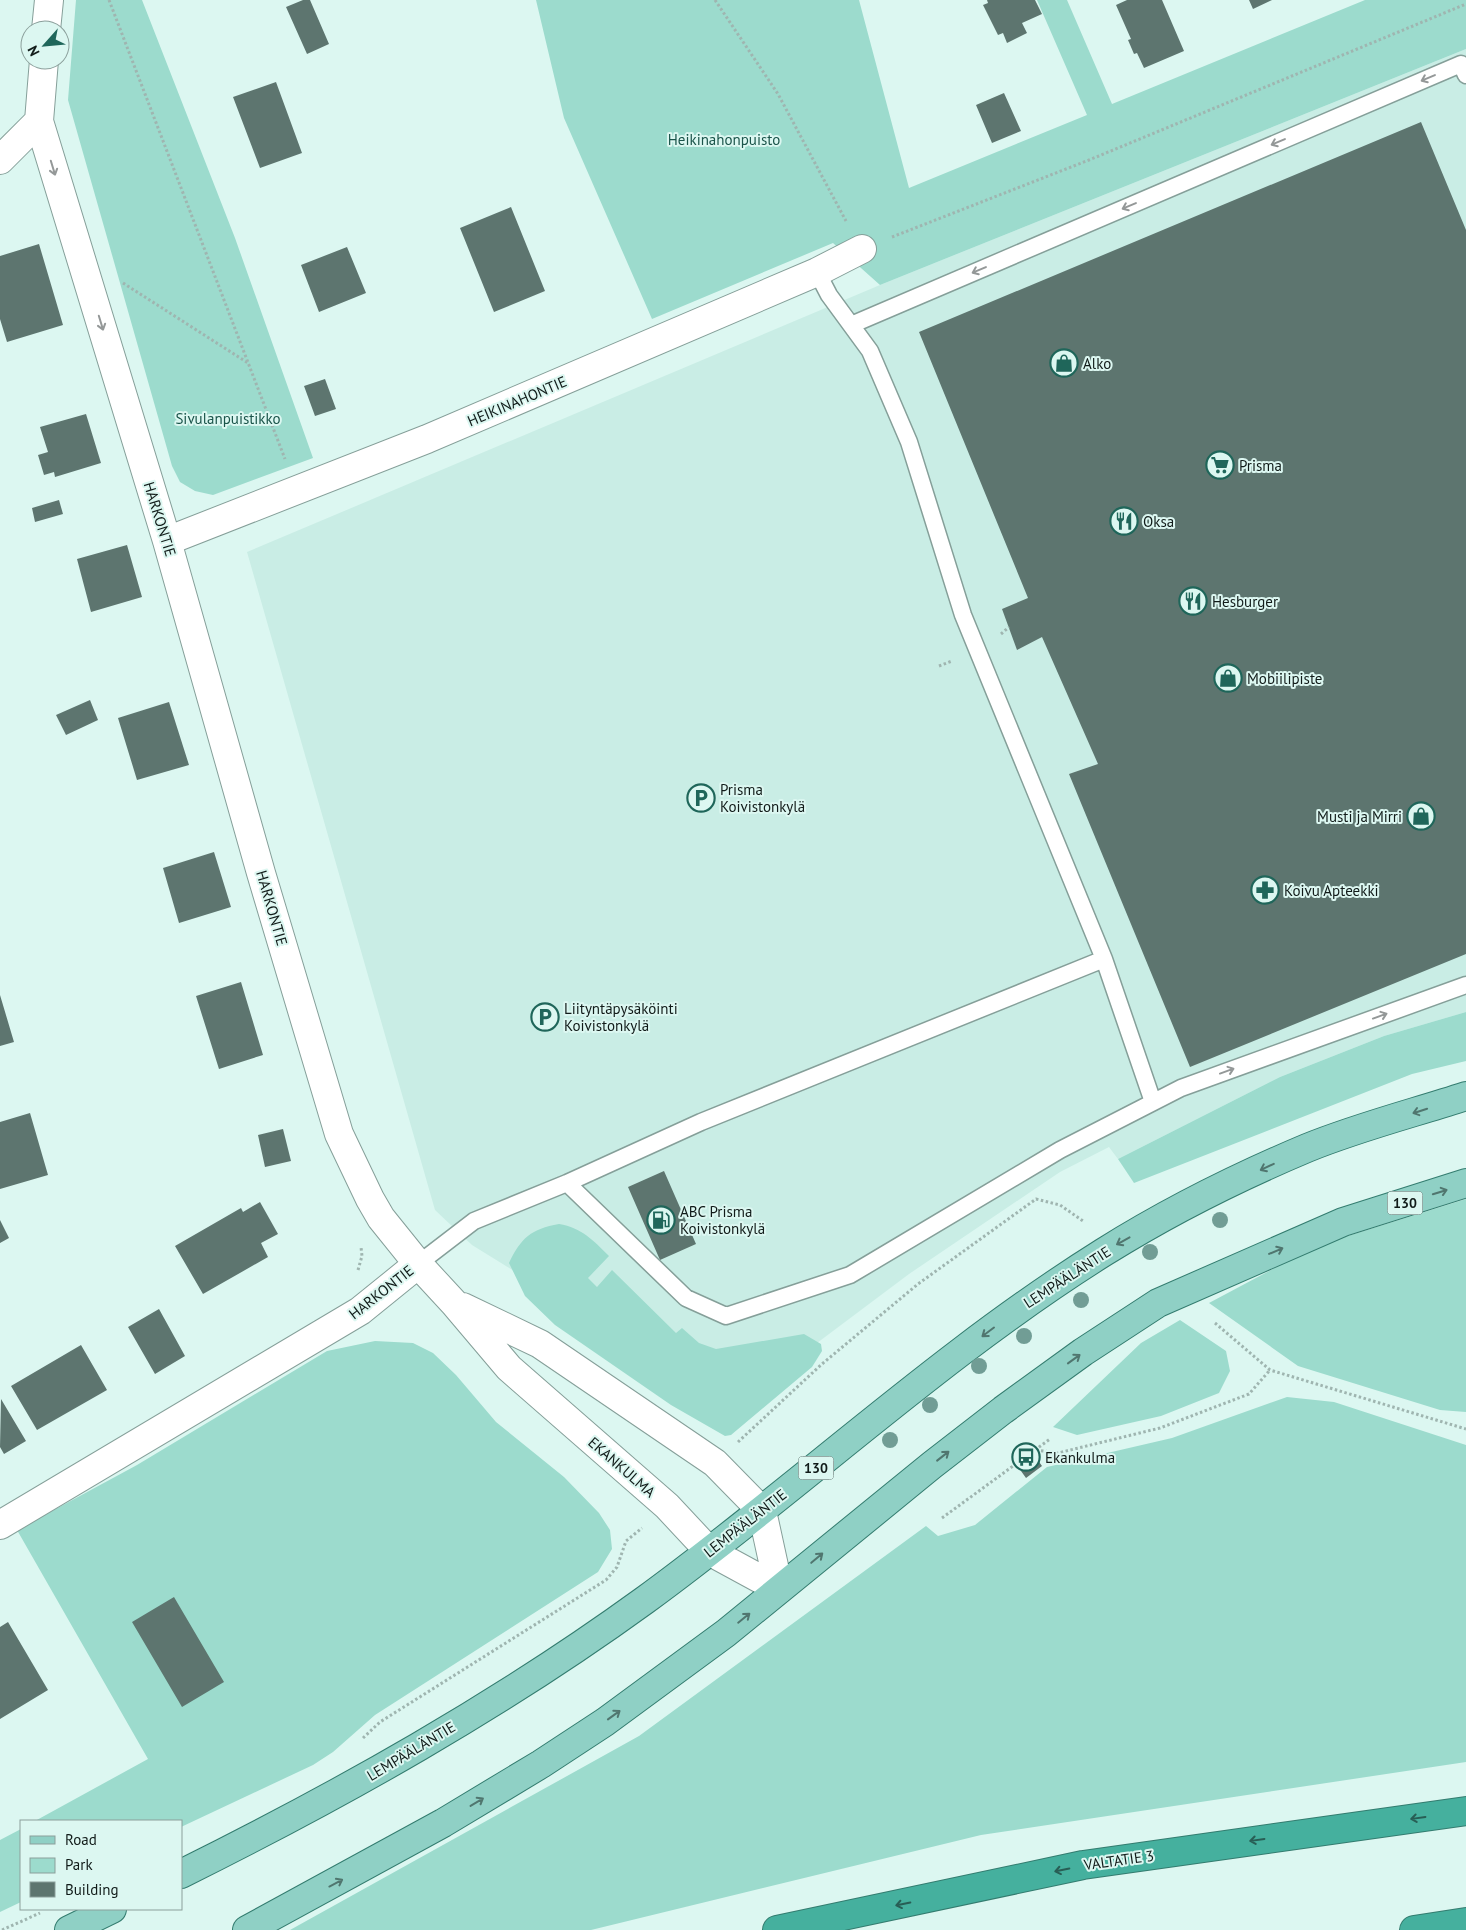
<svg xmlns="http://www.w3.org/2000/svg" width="1466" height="1930" viewBox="0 0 1466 1930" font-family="'PT Sans',sans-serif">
<rect width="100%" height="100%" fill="#dcf7f1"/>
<path fill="#c9ede5" d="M1466,49V1012L1384,1036L1280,1077L1118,1159L1109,1147L1060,1172L909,1274L793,1361L692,1381L472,1245L435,1210L247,552L880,285Z"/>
<path fill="#9cdbcd" d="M76,0H142L235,238L313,458L213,495L195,491L180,482L172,466L68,100Z
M536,0H859L909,188L1087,115L1037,0H1067L1112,104L1365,0H1466V49L880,285L833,243L652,319L564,118Z
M1466,1012V1061L1412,1074L1134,1183L1118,1159L1280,1077L1384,1036Z
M1466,1199V1412L1440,1410L1298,1366L1209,1303L1316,1246Z
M559,1224C582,1228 593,1240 609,1256L588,1278L597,1287L612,1270L676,1333L682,1328L699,1343L716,1349L804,1334L821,1344L822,1351L812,1367L731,1435L725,1436L671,1405L555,1325L525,1296L509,1263C521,1238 531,1229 559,1224Z
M1180,1320L1226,1351L1230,1371L1219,1393L1161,1416L1077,1435L1053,1427L1141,1343Z
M375,1341L413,1343L433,1353L456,1375L496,1422L564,1477L599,1513L610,1530L612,1549L598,1572L375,1715L333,1752L313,1765L181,1827V1821H35L148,1759L17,1530L137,1465L327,1351Z
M1287,1397L1334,1402L1466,1445V1762L981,1835L591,1930H290L639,1736L926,1526L938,1536L975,1525L1047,1467L1172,1438Z
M21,1829V1902L0,1912V1840Z"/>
<path fill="#5d756f" d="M303,0H310L329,44L307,54L286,7Z
M987,0H1035L1042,14L1022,23L1027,33L1007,43L1003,33L998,35L983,5L988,3Z
M1127,0H1162L1184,51L1144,68L1137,53L1134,54L1128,40L1131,39L1116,5Z
M1249,0H1272L1253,9Z
M276,82L302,153L260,168L233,97Z
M1004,93L1021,131L992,143L976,105Z
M1421,122L1466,230V954L1190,1067L1069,774L1098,764L1042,637L1017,650L1002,609L1028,598L919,332Z
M511,207L545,291L494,312L460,228Z
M39,244L63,325L7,342L0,319V256Z
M347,247L366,293L319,312L301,265Z
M325,379L336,409L315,416L304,386Z
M86,414L101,463L55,477L54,472L44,475L38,455L48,452L40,427Z
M59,500L63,514L35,522L32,508Z
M127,545L142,597L91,612L77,559Z
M90,700L98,720L66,735L56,715Z
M169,702L189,765L137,780L118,718Z
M214,852L231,907L179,923L163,868Z
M241,982L263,1055L219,1069L196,996Z
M0,995L14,1042L0,1046Z
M30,1113L48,1175L0,1189V1122Z
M283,1129L291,1161L265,1167L258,1135Z
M664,1171L696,1244L660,1260L628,1187Z
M260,1202L278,1234L261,1243L268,1257L203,1294L175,1246L241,1208L243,1212Z
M0,1220L9,1238L0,1243Z
M159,1309L185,1356L155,1374L128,1327Z
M81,1345L107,1390L37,1430L11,1386Z
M1,1399L26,1441L4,1454L0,1447Z
M1037,1459L1042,1466L1026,1478L1021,1471Z
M174,1597L224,1682L182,1707L132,1622Z
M8,1622L48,1690L0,1719V1627Z"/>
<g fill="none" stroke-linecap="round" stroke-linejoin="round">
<g stroke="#859f99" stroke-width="19">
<path id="lane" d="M817,272L829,295L870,351L909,442L963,615L1104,959L1153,1102
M851,325L1461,64L1466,75
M567,1183L686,1298L726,1316L850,1275L1060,1150L1181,1088L1466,985
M418,1264L474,1221L567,1183L701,1122L1104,959"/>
</g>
<g stroke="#859f99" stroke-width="30">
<path id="street" d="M46,30L49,0
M44,60L39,121L167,541L261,873L339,1134L370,1199L381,1218L418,1264L454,1303L509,1368L667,1506L709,1551L779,1589
M0,160L39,121
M167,541L427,439L817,272L862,249
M463,1307L540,1344L715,1463L762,1511L779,1589
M0,1525L360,1311L418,1264"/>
</g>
<g stroke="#337c6f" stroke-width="30">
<path id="primary" d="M181,1874C342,1794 499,1706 645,1600C800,1487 941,1354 1104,1252C1168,1212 1238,1177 1307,1148C1358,1127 1414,1113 1466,1096
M69,1930L112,1909
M247,1930L443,1823L541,1764L605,1722L726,1633L932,1465L1003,1410L1083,1352L1158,1303L1343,1222L1466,1183"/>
</g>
<g stroke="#337c6f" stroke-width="30">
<path id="highway" d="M777,1930L1083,1865L1466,1811
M1414,1930L1466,1922"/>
</g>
<path stroke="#9fb5b0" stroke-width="3" stroke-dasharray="2.5 2.5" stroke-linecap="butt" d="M109,0L285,459
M715,0L778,94L846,221
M892,237L1089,160L1466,4
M123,283L248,363
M1001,634L1009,627
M939,666L952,661
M358,1270L362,1256L361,1247
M1215,1323L1270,1370L1466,1429
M738,1442L822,1364L918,1284L1036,1199L1060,1205L1083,1221
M1036,1450L1058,1453L1160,1428L1249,1394L1270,1370
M942,1518L1050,1439
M363,1738L380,1722L606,1580L617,1567L626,1541L642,1528
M2,1930L40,1913"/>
<use href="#lane" stroke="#fff" stroke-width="16"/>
<use href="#street" stroke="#fff" stroke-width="28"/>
<use href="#primary" stroke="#8fd0c5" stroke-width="28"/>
<use href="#highway" stroke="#45b09e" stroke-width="28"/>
</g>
<g fill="#719d95">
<circle cx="1220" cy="1220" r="8"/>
<circle cx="1150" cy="1252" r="8"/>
<circle cx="1081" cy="1300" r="8"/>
<circle cx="1024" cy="1336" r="8"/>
<circle cx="979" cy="1366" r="8"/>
<circle cx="930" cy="1405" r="8"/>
<circle cx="890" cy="1440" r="8"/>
</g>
<defs><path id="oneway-shaft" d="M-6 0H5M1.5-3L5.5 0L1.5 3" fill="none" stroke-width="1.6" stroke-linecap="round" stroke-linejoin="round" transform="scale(1.25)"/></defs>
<g stroke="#949898">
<use href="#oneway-shaft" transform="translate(1428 78) rotate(157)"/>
<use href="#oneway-shaft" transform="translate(1278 142) rotate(157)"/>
<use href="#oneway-shaft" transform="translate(53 168) rotate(73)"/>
<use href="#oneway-shaft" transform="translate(1129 206) rotate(157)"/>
<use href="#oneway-shaft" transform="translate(979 270) rotate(157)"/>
<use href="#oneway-shaft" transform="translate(101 323) rotate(73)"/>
<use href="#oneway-shaft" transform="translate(1380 1016) rotate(-20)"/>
<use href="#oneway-shaft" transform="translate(1227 1071) rotate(-20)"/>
</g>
<g stroke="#50766f">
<use href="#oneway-shaft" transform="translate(1420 1111) rotate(162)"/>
<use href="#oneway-shaft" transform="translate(1267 1167) rotate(155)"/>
<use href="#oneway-shaft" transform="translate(1440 1192) rotate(-17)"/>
<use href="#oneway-shaft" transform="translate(1123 1241) rotate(151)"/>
<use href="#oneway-shaft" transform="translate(1276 1251) rotate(-23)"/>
<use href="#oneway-shaft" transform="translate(988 1332) rotate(143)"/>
<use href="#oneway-shaft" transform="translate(1074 1359) rotate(-36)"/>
<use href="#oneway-shaft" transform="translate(943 1456) rotate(-38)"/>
<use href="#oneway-shaft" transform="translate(817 1558) rotate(-40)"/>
<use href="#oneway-shaft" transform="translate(744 1618) rotate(-39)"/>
<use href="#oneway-shaft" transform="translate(614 1715) rotate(-36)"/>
<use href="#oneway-shaft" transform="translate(477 1802) rotate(-31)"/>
<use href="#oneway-shaft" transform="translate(336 1883) rotate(-28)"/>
</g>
<g stroke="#285e55">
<use href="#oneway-shaft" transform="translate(1418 1818) rotate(172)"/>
<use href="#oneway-shaft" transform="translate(1257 1840) rotate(172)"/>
<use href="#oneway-shaft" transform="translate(1062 1870) rotate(168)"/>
<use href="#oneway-shaft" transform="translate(903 1904) rotate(168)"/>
</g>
<defs>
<g id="shop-ring" transform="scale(1.4375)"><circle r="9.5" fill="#dcf7f1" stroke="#1f665a" stroke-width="1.5"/><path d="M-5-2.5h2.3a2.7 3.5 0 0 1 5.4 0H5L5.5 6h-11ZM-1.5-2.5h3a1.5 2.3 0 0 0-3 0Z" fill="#1f665a"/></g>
<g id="supermarket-ring" transform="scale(1.4375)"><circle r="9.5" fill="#dcf7f1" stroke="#1f665a" stroke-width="1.5"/><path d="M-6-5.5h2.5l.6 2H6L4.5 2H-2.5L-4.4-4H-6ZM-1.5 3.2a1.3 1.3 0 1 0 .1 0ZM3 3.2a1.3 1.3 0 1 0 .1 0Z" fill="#1f665a"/></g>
<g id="restaurant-ring" transform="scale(1.4375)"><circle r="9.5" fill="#dcf7f1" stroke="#1f665a" stroke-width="1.5"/><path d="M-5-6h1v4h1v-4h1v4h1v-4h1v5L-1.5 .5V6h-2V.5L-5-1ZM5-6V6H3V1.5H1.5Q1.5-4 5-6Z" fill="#1f665a"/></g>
<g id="parking-ring" transform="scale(1.4375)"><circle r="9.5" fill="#dcf7f1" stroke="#1f665a" stroke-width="1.5"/><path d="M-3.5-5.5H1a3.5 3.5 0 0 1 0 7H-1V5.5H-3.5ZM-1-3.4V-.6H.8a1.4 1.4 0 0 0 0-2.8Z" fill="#1f665a"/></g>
<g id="pharmacy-ring" transform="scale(1.4375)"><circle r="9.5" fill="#dcf7f1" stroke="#1f665a" stroke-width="1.5"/><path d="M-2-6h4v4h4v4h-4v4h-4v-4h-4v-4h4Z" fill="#1f665a"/></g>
<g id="fuel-ring" transform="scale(1.4375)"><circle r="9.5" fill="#dcf7f1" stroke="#1f665a" stroke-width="1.5"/><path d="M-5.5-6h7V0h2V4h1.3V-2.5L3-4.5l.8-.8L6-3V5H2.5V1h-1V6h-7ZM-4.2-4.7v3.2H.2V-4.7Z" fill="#1f665a"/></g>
<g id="bus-ring" transform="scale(1.4375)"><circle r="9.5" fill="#dcf7f1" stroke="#1f665a" stroke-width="1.5"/><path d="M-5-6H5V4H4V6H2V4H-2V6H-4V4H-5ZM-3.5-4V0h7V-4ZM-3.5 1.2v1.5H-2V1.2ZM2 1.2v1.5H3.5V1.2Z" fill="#1f665a"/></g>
</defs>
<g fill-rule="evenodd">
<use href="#shop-ring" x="1064" y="363"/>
<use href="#supermarket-ring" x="1220" y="465"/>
<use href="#restaurant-ring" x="1124" y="521"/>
<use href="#restaurant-ring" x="1193" y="601"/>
<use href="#shop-ring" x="1228" y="678"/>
<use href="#parking-ring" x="701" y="798"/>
<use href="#shop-ring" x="1421" y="816"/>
<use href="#pharmacy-ring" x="1265" y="890"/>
<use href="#parking-ring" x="545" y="1017"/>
<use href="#fuel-ring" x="661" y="1220"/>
<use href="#bus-ring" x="1026" y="1457"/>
</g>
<g text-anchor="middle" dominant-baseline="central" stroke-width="4" stroke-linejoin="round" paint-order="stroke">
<g fill="#dcf7f1" stroke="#4e5d5a" stroke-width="1">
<rect x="1387.5" y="1191.5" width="35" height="23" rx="4"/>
<rect x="798.5" y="1456.5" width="35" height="23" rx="4"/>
</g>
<g font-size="14" font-weight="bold" fill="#111b19">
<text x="1405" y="1203">130</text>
<text x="816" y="1468">130</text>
</g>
<g font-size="15" fill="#1a544a" stroke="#dcf7f1">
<text x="724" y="139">Heikinahonpuisto</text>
<text x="228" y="418">Sivulanpuistikko</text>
</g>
<g font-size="15" fill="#111b19" stroke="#dcf7f1" text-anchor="start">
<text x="1083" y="363">Alko</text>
<text x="1239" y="465">Prisma</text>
<text x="1143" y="521">Oksa</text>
<text x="1212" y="601">Hesburger</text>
<text x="1247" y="678">Mobiilipiste</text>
<text x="720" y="789">Prisma<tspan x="720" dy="17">Koivistonkylä</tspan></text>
<text x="1402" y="816" text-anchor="end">Musti ja Mirri</text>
<text x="1284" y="890">Koivu Apteekki</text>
<text x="564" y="1008">Liityntäpysäköinti<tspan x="564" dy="17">Koivistonkylä</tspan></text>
<text x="680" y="1211">ABC Prisma<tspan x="680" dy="17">Koivistonkylä</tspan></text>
<text x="1045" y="1457">Ekankulma</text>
</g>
<g font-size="15" fill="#111b19" stroke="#dcf7f1">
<text transform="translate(517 401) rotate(-23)">HEIKINAHONTIE</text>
<text transform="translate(160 519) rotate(73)">HARKONTIE</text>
<text transform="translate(272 908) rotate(74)">HARKONTIE</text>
<text transform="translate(1067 1277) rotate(-33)">LEMPÄÄLÄNTIE</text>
<text transform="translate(381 1292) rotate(-38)">HARKONTIE</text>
<text transform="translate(622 1467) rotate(41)">EKANKULMA</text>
<text transform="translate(745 1523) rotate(-38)">LEMPÄÄLÄNTIE</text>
<text transform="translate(411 1751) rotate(-31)">LEMPÄÄLÄNTIE</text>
<text transform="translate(1119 1860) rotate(-8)">VALTATIE 3</text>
</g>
</g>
<rect x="20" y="1820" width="162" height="90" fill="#dcf7f1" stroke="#8b9f9b"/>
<rect x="30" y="1836" width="25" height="8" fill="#8fd0c5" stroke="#8b9f9b"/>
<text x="65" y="1845" font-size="15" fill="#111b19">Road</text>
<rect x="30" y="1858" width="25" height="15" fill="#9cdbcd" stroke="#8b9f9b"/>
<text x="65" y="1870" font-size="15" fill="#111b19">Park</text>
<rect x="30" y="1882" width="25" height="15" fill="#5d756f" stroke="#8b9f9b"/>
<text x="65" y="1895" font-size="15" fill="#111b19">Building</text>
<g transform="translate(45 45) rotate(243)"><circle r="24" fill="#dcf7f1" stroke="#8b9f9b"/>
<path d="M0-4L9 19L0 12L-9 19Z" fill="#1f665a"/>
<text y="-8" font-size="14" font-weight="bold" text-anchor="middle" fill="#111b19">N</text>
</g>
</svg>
